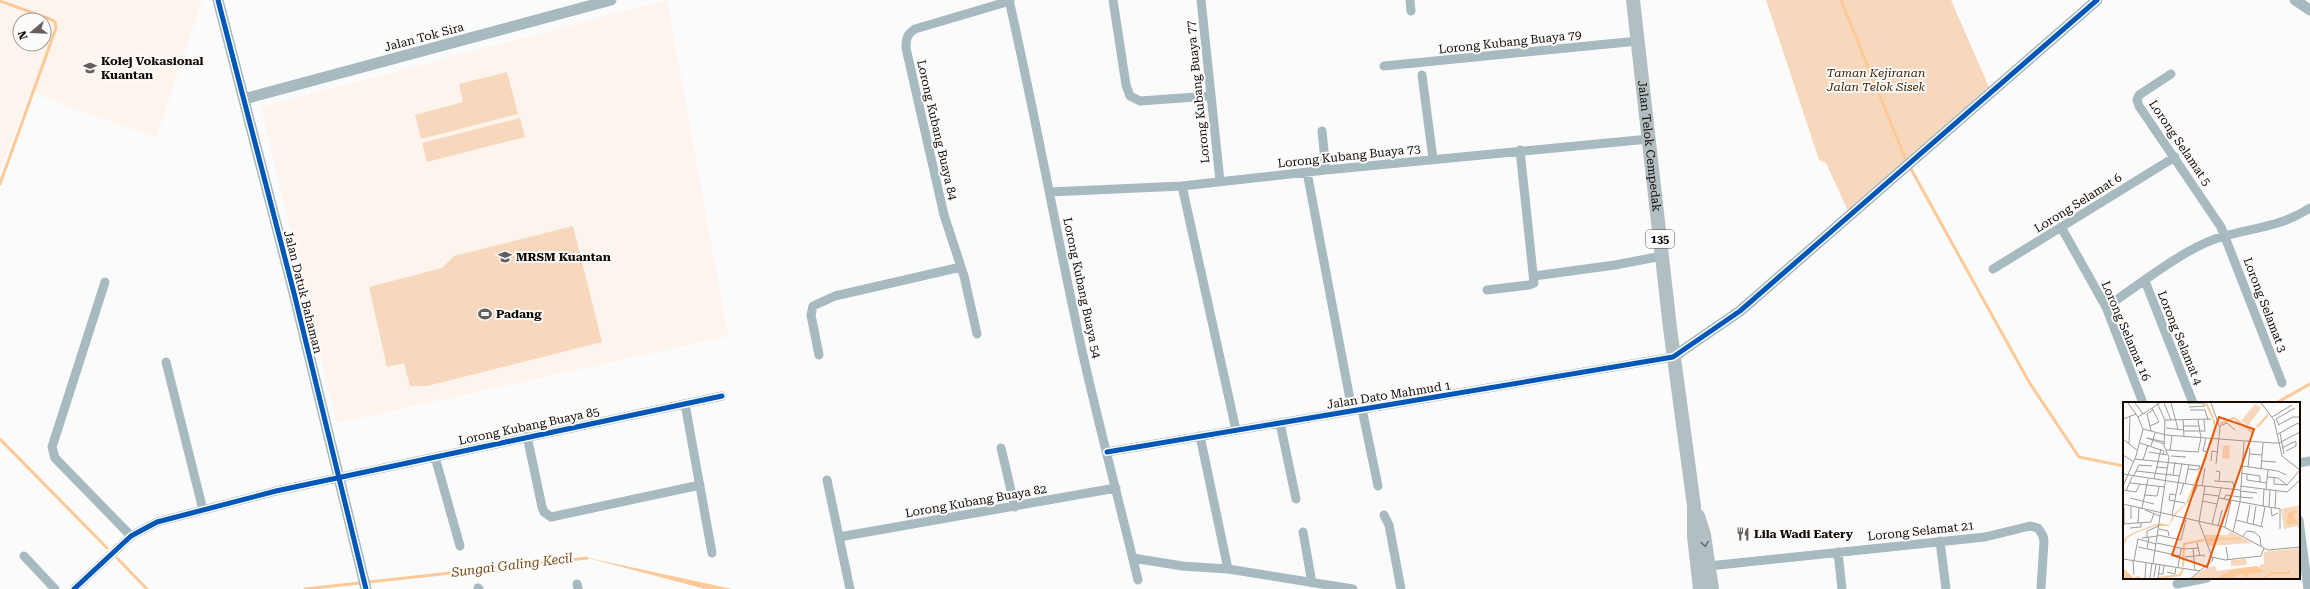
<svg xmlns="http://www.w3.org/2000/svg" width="2310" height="589" viewBox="0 0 2310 589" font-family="'Roboto Serif',serif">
<rect width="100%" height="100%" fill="#fbfbfb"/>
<path fill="#fdf4ed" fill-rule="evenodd" d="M0,0H202L156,138L30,92L0,173ZM20,20H44V44H20Z
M667,0L728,336L337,423L261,107Z"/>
<path fill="#f7d8bd" d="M1766,0H1951L1989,87L1848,211L1826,163L1819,160Z
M507,72L518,114L421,139L415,115L463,102L459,84Z
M520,118L525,137L427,162L422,143Z
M573,226L602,342L427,386H410L404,363L387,367L369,287L442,268L454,256Z"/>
<path fill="#fcc998" d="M584,557L732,589H705Z"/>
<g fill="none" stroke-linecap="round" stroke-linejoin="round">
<path stroke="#fcc998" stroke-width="3" d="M1841,0L1905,158
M0,1L50,19L55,22L56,28L0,184
M1911,169L2029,382L2079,457L2124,466
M2276,403L2310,384
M0,439L107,548
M117,558L147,589
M305,589L587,558"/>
<path stroke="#a7babf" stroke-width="9" d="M1009,0C1036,118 1057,237 1083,355C1100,430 1120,505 1138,580
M1113,0L1126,85L1130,96L1140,101L1210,96
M1201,0L1220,181
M1410,0L1411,11
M1384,66L1638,41
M2171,74L2139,95L2137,100L2139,106L2221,227L2282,383
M1422,75L1433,159
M1322,131L1326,170
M1307,172L1352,410
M1182,186L1236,430
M1050,192L1182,186L1326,170L1649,139
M2061,227L2106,307L2143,403
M1993,269L2175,157
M1534,276L1615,265L1662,256
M2145,281L2193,403
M105,282L52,447L55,458L131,536
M1487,290L1529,285L1534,283L1520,150
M2106,307C2138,286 2179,252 2215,239C2247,228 2280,228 2310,208
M977,334L964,276L944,215L906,48C906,39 907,34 915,29L1010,1
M819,355L811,315L813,306L835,296L961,267
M166,362L203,510
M685,404L712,553
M1362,409L1378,486
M1280,423L1296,499
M527,436L542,507L544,512L551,517L700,485
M1200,436L1228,569
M1001,448L1015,507
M1107,452L1673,357
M435,457L460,546
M2299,463L2310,461
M827,480L850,589
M1384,515L1389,525L1401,589
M2299,520L2308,589
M1303,532L1312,583
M839,537L1116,488
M1940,541L1946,589
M1838,552L1842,589
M24,556L55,589
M1133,558L1182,566L1228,569L1353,589
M1709,566L1985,537L2030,526L2038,528L2043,536L2044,541L2041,589
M577,584L578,589
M2177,584L2207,578
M478,588L479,589
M74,589L131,536L157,522L276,491L722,396"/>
<path stroke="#a7babf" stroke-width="11" d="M218,0L294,293L366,589
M2295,0L2310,10
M244,99L611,0
M1673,357L1740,311L2097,0"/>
<g stroke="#b2bfc2" stroke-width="14">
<path id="s1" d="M1633,0L1670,328L1694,506V536L1700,589"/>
<path d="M1698,516L1704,535L1712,589"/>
</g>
<g stroke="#fbfbfb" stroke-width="8">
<path id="cycleway" d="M218,0L294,293L366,589
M1107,452L1673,357L1740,311L2097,0
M74,589L131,536L157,522L276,491L722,396"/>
</g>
<use href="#cycleway" stroke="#0057b8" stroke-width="5"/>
</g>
<defs><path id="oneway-chevron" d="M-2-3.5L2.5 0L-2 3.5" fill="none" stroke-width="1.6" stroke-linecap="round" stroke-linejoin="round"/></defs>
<use stroke="#6b6e6c" href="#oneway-chevron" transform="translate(1705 544) rotate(81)"/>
<defs>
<g id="school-bare" transform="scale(1.08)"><path d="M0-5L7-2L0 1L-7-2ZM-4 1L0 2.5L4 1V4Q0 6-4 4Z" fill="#655e5a" stroke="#fbfbfb" stroke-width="2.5" paint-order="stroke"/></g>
<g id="stadium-bare" transform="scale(1.08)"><path d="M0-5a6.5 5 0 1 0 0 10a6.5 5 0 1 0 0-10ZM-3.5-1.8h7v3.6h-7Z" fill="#655e5a" stroke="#fbfbfb" stroke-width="2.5" paint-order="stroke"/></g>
<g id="restaurant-bare" transform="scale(1.08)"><path d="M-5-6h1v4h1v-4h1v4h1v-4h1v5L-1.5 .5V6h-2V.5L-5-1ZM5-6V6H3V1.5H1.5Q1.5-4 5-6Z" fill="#655e5a" stroke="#fbfbfb" stroke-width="2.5" paint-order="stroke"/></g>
</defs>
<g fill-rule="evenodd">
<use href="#school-bare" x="90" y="68"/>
<use href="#school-bare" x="505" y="257"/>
<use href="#stadium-bare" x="485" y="314"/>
<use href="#restaurant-bare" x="1743" y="534"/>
</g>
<g text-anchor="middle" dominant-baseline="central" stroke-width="4" stroke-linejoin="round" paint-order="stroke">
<rect fill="#fbfbfb" stroke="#59524d" stroke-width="1" x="1646" y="230" width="28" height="18" rx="3"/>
<g font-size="11" font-weight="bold" fill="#140a03">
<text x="1660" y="239">135</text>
</g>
<g font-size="12" fill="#140a03" stroke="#fbfbfb">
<text transform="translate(424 37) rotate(-15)">Jalan Tok Sira</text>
<text transform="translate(1510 42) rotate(-6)">Lorong Kubang Buaya 79</text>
<text transform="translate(1198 92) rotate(-96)">Lorong Kubang Buaya 77</text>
<text transform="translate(937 130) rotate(77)">Lorong Kubang Buaya 84</text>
<text transform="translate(2180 143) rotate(56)">Lorong Selamat 5</text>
<text stroke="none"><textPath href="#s1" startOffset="147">Jalan Telok Cempedak</textPath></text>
<text transform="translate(1349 156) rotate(-6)">Lorong Kubang Buaya 73</text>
<text transform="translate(2078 203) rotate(-32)">Lorong Selamat 6</text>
<text transform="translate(1082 288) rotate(78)">Lorong Kubang Buaya 54</text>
<text transform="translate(303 292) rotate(76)">Jalan Datuk Bahaman</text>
<text transform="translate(2265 305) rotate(69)">Lorong Selamat 3</text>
<text transform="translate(2126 331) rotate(67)">Lorong Selamat 16</text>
<text transform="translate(2180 338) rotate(68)">Lorong Selamat 4</text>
<text transform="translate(1389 395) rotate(-9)">Jalan Dato Mahmud 1</text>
<text transform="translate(529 426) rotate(-12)">Lorong Kubang Buaya 85</text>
<text transform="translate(976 501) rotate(-10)">Lorong Kubang Buaya 82</text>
<text transform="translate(1921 531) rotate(-6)">Lorong Selamat 21</text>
</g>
<g font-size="12" font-weight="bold" fill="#140a03" stroke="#fbfbfb" text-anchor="start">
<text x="101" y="61">Kolej Vokasional<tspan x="101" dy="14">Kuantan</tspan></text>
<text x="516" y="257">MRSM Kuantan</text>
<text x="496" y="314">Padang</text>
<text x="1754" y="534">Lila Wadi Eatery</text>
</g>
<g font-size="12" font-style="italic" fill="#3f2304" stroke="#fbfbfb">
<text x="1876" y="73">Taman Kejiranan<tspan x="1876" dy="14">Jalan Telok Sisek</tspan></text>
</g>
<g font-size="13" font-style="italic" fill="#774712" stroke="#fbfbfb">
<text transform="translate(512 565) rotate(-7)">Sungai Galing Kecil</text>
</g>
</g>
<g transform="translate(2123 402)">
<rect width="177" height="177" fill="#fbfbfb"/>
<path d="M132,2L138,6L125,24L118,19ZM107,43L106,57L99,56L100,44ZM177,103V129L174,124L161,127L158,107ZM106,129L129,141L85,144L81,133H105ZM177,146V176H69L83,166L92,164L94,169L125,165L136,166L137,163L141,162V150ZM123,157L124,163L108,164V158Z" fill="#f7d8bd"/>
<path d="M86,51L65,100L52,113L46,124H32L15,130L4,136L0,146L2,136L10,131L36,121L46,123L50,113L63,101L78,64ZM172,108L171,115L175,121L165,122L163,120L166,110ZM133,164L141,168L137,171L125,172V176L119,171L110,176H94L108,168ZM0,166L11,176L15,174L18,176H0Z" fill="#fcc998"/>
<path fill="none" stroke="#fcc998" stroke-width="2" d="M83,1L90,16M97,22L111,16L129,30L132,26M134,25L145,13M88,42L92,24L90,17M83,138L118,136M60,165L61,142L81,138M35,176L57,173L60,167M141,176L149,171H166V168"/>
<path fill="none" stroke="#9f9b98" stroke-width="1" d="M12,1L20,12M41,1L48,18M48,1L55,27M64,1H80L82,4L66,5M88,1L97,26L93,62M138,1L151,18L159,54L177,68M67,8H82L85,18M15,15L37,1M149,15L169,3M0,17L13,12M42,18L88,17M60,18L61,35M155,23L170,15H177M156,23L153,17L172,6M27,24L36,20L29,6M60,24H76M97,24L104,21L112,28M43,26L61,28M20,27L43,33L150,41H156L177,30M28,29L24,12L30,8M61,29H82L81,18M157,31L161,52M155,32L175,21L177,24M83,36L80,49L85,50M0,37L15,49M17,41L41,49L40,53M6,42L7,15M41,42L24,36L42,40M28,44L32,31M159,46L173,39M43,48L75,50L78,36L75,18M47,48L49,34M163,49L173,44V40M26,50L44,53M126,52L139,53M0,53L11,60M48,54L63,55M12,57L77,64L75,68L65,67M20,58L25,43M88,59L89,49L95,50M139,59L153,60M119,64L155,69L163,73M33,65L45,66M125,65L127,46M138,67L140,41M13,69L57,74M93,69L97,70L96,79M118,71L137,74V80M0,72L71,83M124,72V78L144,81M50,73L52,60M10,75L16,63L29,64M144,75L155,76L164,83M151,75V82L164,83M31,77L38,47M91,79L110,80L111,87M7,81L42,85M62,82L66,62M73,83L117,88M164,83L177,68M0,84L13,54L20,27L15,15L5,1M79,84L82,66M117,84L164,90L177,78M143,87L145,68M0,88L13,90L17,82M3,89L9,75M117,89L134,91M80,92L96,94M21,93L34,94L36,85M53,93L47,92L46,98L62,101M57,93L61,81M117,95L130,96M7,96L31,102M96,96L157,107V127M101,97L103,93L117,95M79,99L94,102M66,101L75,83M0,102L101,125L145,148L177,145M140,105L141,87M146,105L147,88M1,106V122M19,106L25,77M148,106L149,114L155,111M152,106L153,88M22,108L37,114M49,113L59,61M8,117V104M113,118L140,125M15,121L16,106M124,121L127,103M0,122L28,120L31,111M89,122L98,86M130,123L133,104M95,124L99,108M102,125L108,99M138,125L142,105M7,126L18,125V121M36,127L45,129L46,134M110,130L117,100L121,40M35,133L58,138L63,118M24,135V129L36,124M119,135L124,129L131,130L137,135L138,144M19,136L35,134M34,141L61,147L76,146M74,141L77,154M15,145L57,154M103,145L105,157M24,147L26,135M70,147L72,168M62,155L81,153L82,155M89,155L102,158L138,154L141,146M0,157L77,169M10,158L11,173M11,158L15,137L33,142M30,161L46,55L41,44L42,18L34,1M55,165L58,147M44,170L52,172L53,165M36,172H40L41,163M31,175L33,162M22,176L23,160M27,176L29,161M35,176L37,162M68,176L90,158L76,120L82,84"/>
<path fill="#e8590c" fill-opacity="0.15" stroke="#e8590c" stroke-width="2" d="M96,15L131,27L84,165L49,153Z"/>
<rect width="177" height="177" fill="none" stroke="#140a03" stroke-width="2"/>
</g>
<g transform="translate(32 32) rotate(251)"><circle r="19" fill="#fbfbfb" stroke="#9f9b98"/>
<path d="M0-3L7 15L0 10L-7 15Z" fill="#655e5a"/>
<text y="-6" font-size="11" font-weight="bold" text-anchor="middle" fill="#140a03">N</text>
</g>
</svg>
